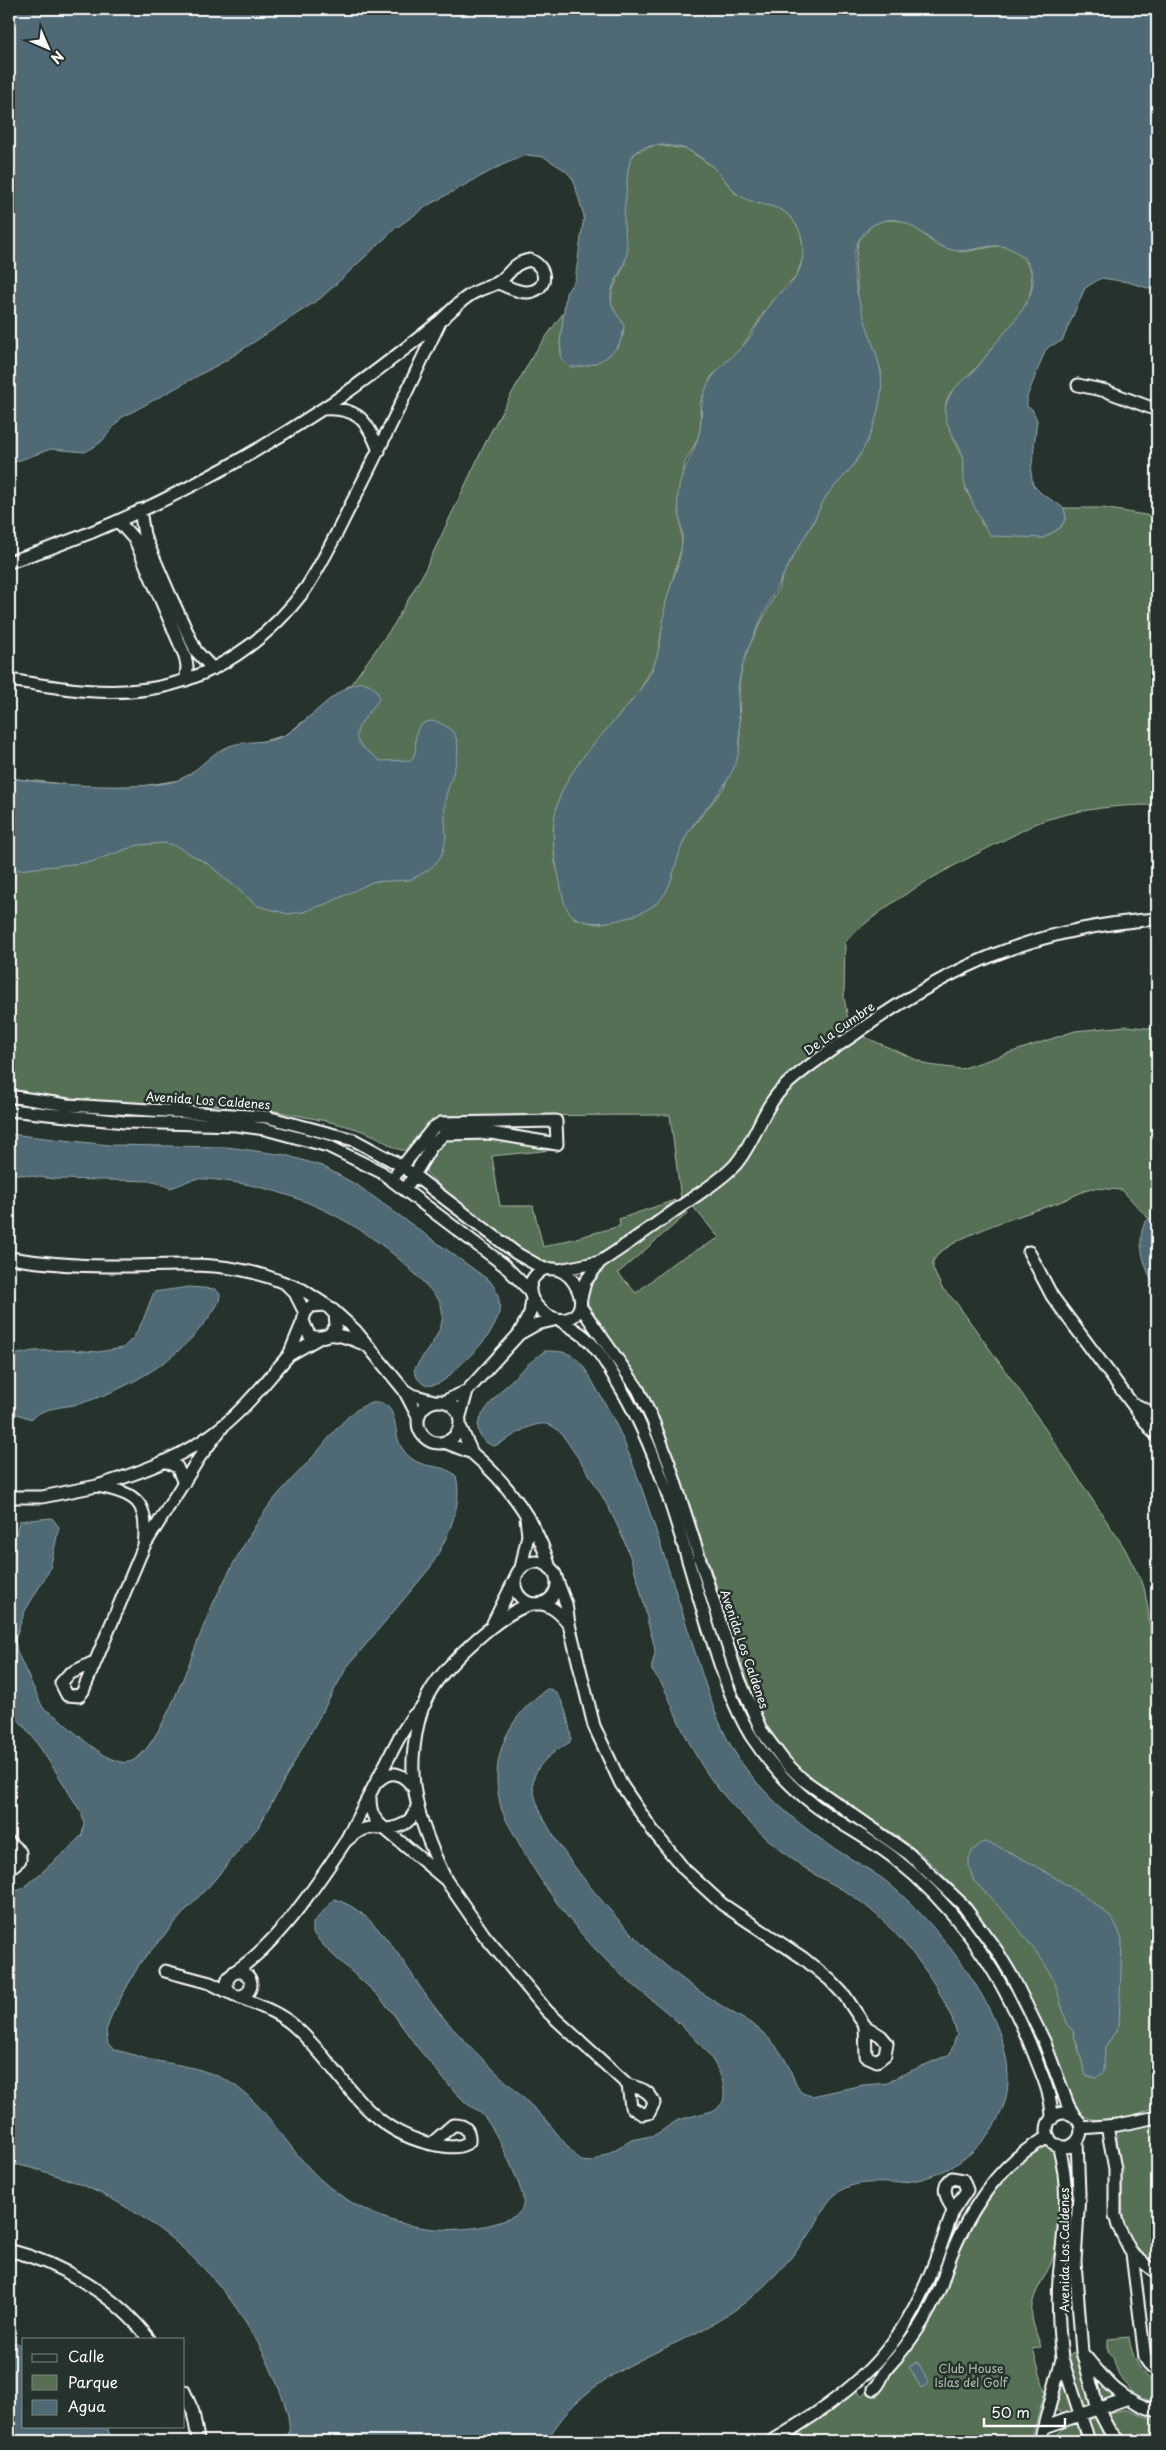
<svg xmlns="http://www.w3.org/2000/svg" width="1166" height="2450" viewBox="0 0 1166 2450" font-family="'Playpen Sans',sans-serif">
<rect width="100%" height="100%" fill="#26332d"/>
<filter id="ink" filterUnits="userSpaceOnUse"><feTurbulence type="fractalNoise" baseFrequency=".02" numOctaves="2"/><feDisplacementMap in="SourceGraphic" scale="10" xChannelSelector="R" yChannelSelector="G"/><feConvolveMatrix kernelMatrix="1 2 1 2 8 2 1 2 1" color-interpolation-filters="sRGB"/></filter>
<g filter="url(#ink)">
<path fill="#566f55" stroke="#aab7aa" d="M655,145L687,149L716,169L735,193L757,203L770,204L782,210L793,218L801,233L804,255L796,277L773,299L742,347L711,377L700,404L701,425L698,438L685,463L679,489L682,546L667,600L657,658L639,692L607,729L553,830L555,862L574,918L597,924L625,918L656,904L668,887L677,856L688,832L724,788L740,744L739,684L743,662L750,644L778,589L787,565L813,523L822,502L867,441L879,405L881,371L859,307L855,265L858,242L872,225L882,220H896L910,223L936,245L963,252L1002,245L1014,250L1025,260L1031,271L1032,284L1028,302L1019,317L977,367L951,392L946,402L945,412L951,434L963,456L966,490L979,513L982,525L1043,538L1060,528L1066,518L1064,508H1103L1157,517V805C1120,805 1085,808 1049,819C1034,823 1019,833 1004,840C950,867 888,899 845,942L844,997L849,1025L865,1037L928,1065L961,1069L1075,1031L1126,1026L1157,1029V1214L1149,1219L1122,1190L1091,1188L1060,1202L993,1225L961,1239L940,1252L933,1261V1269L942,1288L955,1301L1022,1394L1124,1547L1144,1587L1148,1609L1151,1641L1157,1667V2103C1146,2116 1105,2124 1088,2118C1082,2115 1077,2110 1073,2105C1038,2009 1001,1924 922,1855C886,1824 840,1805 804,1773C784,1754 769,1730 756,1706L675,1460L644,1389L588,1304C587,1295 588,1286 593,1278C608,1256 661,1226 685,1209L688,1213L618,1273L636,1293L673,1263L719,1238L685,1197L681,1199L670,1115L441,1116C427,1122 417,1147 406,1150C396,1152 384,1140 375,1136C351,1125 321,1120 295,1115C243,1103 189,1105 137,1103C94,1101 51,1096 9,1090V778L90,787L143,786L179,780L199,770L224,748L256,743L286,735L351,684L393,626L424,572L489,435L533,355L564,312L560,343L562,360L618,347L624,332L611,302L612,291L625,264L622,225L628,163L636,152Z
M490,1138L552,1150L492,1156L500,1206H533L543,1247L620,1226L619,1219L675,1200C641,1227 596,1273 548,1262C529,1258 511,1243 496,1231C472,1213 446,1194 426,1172L425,1162L444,1139Z
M1157,2122V2266C1114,2233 1125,2217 1121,2169C1120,2158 1116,2146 1117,2134L1123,2128Z
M1041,2145L1051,2148L1055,2154C1061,2185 1062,2222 1054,2254C1050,2272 1035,2287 1032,2306C1030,2320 1037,2334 1041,2347L1033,2349L1045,2391L1031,2441H781L855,2388L862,2396L888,2373L962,2239L1001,2177Z
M1129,2337C1132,2358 1140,2372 1157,2385V2406L1133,2396C1132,2388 1124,2383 1120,2376C1114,2368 1116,2357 1108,2351V2339Z
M1074,2352L1077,2353L1092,2402L1087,2406L1082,2405L1068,2358V2355Z
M1064,2384L1074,2409L1073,2413L1067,2416L1057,2411L1056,2408L1061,2385Z
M1103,2387L1110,2391L1114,2397L1108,2401L1103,2400L1100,2392Z
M1127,2409L1157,2421V2437C1132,2442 1120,2440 1107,2417L1108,2413Z
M1089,2419H1098L1107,2437L1093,2441L1088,2423Z
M1076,2423L1080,2425L1085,2441H1050L1067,2425Z"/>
<path fill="#4f6a74" stroke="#95a6ac" d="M9,9H1157V291L1128,282L1101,278L1085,288L1062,341L1050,346L1045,351L1027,397V407L1032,409L1037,420L1031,473L1033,485L1042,494L1064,508L1066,518L1060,528L1043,538L991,536C983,526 967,494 964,481C963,473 965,464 963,456C957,436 938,422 948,399C953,387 964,380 973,372C982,363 988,352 996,343C1016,319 1058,276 1013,250C995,239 972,254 952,250C925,244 907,207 875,224C826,250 876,337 881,374C882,381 882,391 880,399C877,422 866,448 852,467C844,477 835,485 827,495C820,505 816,517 810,528C793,556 777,585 763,615C751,642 738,667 738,697C738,718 743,739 737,759C728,788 705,806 689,831C676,851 675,883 661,899C646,917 587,934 570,913C562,904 562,889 559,878C542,804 565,776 612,723C626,708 640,692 650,674C662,651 661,626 666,602C671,581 681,563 682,542C683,525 676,509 678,492C681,471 694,454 699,434C703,417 699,402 707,386C716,367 735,356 748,340C758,327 764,310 775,298C791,280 778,300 793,281C805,265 807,240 795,223C782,202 761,208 742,197C731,191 726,179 716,170C709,163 695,153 686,149C681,147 667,145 662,145C623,145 629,168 626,196C623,219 623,224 627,245C630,267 606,283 612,304C614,312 620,318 624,325C623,354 596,368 570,367L562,360L560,343L566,293L575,280L584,216L573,179L566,171L544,157L526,155L500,166L430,204L396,228L321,298L225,361L121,418L101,442L94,447L85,452L51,449L9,464Z
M361,682C371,684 377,687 379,698C374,710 349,729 359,743C364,750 374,755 380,761L411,760C421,749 409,731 424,723C429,720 437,721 442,724C474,738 448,779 445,801C443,818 449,835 443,851C439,865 422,875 409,880L372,882L331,902L303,912L288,914L258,906L208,864L176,846L165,843L138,845L91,862L9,871V778C51,784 91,787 133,786C148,785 165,785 178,780C197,773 207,756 225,748C244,738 268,746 287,734C313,718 332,690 361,682Z
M9,1134L109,1145L227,1147L285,1155L322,1166L357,1185L490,1281C520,1319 472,1352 447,1378C434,1388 420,1390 414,1370C426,1348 452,1327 439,1300C387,1237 314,1194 233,1182C221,1181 199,1176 188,1181C182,1184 177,1186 170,1188L155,1181L54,1179L9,1173Z
M1157,1214V1294C1148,1272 1134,1246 1145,1222Z
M189,1287L215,1289L220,1294L219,1302C188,1354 138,1385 82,1403C65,1408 44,1406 31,1419L9,1411V1356L33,1351L72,1350L98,1352L123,1348L134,1337L143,1320L154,1292Z
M545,1351C556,1351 566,1351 574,1357C586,1366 592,1382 600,1395C619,1426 631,1458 643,1492C661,1545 678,1599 695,1652C705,1683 714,1715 730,1744C751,1782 784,1813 819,1838C839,1853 862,1864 883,1879C938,1922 1033,2037 1002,2110C983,2154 942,2181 894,2183C874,2183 853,2180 836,2194C824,2203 819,2220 811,2232C792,2258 769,2284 743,2304C694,2342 632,2355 585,2395C569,2407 557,2425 546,2441H285C286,2438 289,2434 289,2431C291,2412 276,2382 269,2365C221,2259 123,2185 9,2163V1891L20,1890L27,1885L65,1852L82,1835L84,1823L82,1814L60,1778L35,1740L9,1708V1564L19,1521L52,1518L59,1527L50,1569L25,1611L15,1639L17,1652L43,1708L57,1717C72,1729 109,1767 129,1762C160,1755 197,1639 211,1608C224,1580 239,1552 256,1525C272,1497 298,1474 319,1450C332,1435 356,1399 380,1403C399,1406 393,1436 402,1448C419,1474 440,1460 456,1476C464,1507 445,1542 430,1568L347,1667L259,1826L211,1884L186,1910L140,1963L112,2014L106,2031L108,2044L115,2050C126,2052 136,2056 147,2059C180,2066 208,2067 237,2087C267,2109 284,2141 309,2168C358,2221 437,2244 506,2220C526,2213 526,2203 519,2185C512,2166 497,2133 485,2118C480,2111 472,2108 466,2103C452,2090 440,2074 427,2059C410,2040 397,2016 379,1997C358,1975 331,1957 313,1933V1923L334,1899C383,1913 410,1979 441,2015C471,2050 505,2080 538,2112C554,2127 565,2146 581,2161L592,2162L632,2140L655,2135L678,2120L716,2110L723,2102C735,2054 646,1999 616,1970C575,1931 540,1884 514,1834C509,1825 502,1814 500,1803C489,1756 509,1716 547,1689C563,1687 570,1727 571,1739L569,1743C555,1750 533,1766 533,1784C533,1828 623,1929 657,1958C684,1982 715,2003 747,2021C764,2031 779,2047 788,2065C792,2073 795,2085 801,2092C804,2094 808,2095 812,2096L863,2085L888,2083L897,2077L950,2054L957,2034C944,1985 895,1925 854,1897C837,1885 818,1878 802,1866C772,1845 745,1820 721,1792C703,1771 690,1745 678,1720C670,1702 666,1686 652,1671C651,1664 654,1659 655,1653C655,1644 650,1632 648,1623C635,1557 615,1512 577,1456C569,1446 560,1426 546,1424C528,1422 510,1440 494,1446C486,1444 477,1436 478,1426C478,1410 531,1359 545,1351Z
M983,1842C1001,1842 1100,1903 1112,1919C1117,1925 1119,1932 1122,1940L1119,2026L1105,2048L1104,2072L1096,2078L1086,2076L1073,2031L1067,2024L1055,1983L1045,1964L1012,1920L974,1881L969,1867V1859L972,1851Z
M9,2340L24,2346V2426H106L113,2441H9Z
M918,2362L929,2383L921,2388L909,2367Z"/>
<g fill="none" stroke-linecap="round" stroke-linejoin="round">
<g stroke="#fff" stroke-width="15">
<path id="minor" d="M1078,385L1106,391L1157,410
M323,409C358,407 368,421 379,451
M140,510L144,535L169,593L196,651L213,669
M118,521L135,540L185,656L187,666L186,680
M9,562C120,527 227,472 324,408C364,382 401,352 439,322C448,314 457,304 467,297C476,290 487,288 497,283C511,275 511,263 530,260C548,267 549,290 528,292C518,293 507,286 498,283
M9,680C55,687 101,696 148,689C212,680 268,640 306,588C326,558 341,523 358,491C386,436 412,380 439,324
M9,1096L67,1105L267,1117L354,1140L402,1166L516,1253L544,1269
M9,1110L125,1122L236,1125L265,1129L328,1146L381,1172L504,1265L530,1291
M397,1173L433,1128L441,1123L556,1121L557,1144L491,1133L444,1134L431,1147L405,1190
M1029,1252L1052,1296L1153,1432
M9,1258C41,1263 75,1266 108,1266C173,1267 221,1257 285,1283
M600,1262C630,1243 658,1222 687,1202C704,1190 721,1180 735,1165C756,1141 762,1107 785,1086C805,1067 829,1052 852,1036C951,965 1034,928 1157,919
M544,1269C549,1269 554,1268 559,1270C573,1275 586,1298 578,1311C560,1339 504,1291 544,1269Z
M559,1270L600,1262L585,1282L581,1298
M532,1299L530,1313L519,1334L537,1324L558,1319C567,1325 577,1330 586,1338C601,1352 611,1372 622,1390C664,1462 683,1548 708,1627C720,1664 731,1703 751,1736C768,1762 788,1785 813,1804C839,1824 869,1838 894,1858C959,1909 1004,1977 1034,2054C1042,2075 1052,2095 1052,2119
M580,1306L638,1389L653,1421L669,1463L736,1672L761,1730L784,1761L802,1779L909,1854L962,1904L997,1951L1012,1976L1044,2041L1068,2105L1075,2117
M333,1310L355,1330L404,1390
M305,1313L295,1293L285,1283L303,1290L326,1305
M303,1321L289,1355L319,1338
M329,1335L336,1326L335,1314L326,1305L311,1306L305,1313L303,1321L309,1335C317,1339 321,1337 329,1335C340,1333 356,1341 366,1345
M467,1391L519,1334
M418 1422a21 21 0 1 1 42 0a21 21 0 1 1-42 0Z
M445,1401L467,1391L460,1416
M1134,1404L1157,1415
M418,1417L404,1390L412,1395L434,1401
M224,1425L199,1458L144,1546C149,1503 138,1493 97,1486C142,1472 187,1456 224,1425C248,1405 268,1379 289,1355
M444,1442L472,1453L460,1426
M472,1453C507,1482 538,1524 550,1568
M165,1461L177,1467L184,1483
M9,1497H42L97,1486
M515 1583a21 21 0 1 1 42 0a21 21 0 1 1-42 0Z
M521,1568L528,1535L526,1518
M493,1623L515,1579
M569,1624L594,1726L621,1784L653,1831L684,1869L722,1904L803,1958L830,1980L845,1996L865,2026L881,2036L887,2043L885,2055L877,2061L866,2056L865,2026
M96,1661L69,1674L61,1683L67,1695L79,1696L83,1691L144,1546
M425,1704L412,1717L400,1736L345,1842C358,1830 367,1825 385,1829L446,1880C426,1838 408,1795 414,1748C416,1730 421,1706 431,1690C445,1665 506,1607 534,1604C549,1602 560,1613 569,1624L566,1604L556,1578
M378,1781C392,1768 403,1774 413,1787
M370,1797C370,1812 373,1819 385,1829C400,1828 413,1822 417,1806
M9,1842L20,1852V1860L9,1869
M446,1880L484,1935L547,2011L628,2085C639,2088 650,2090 654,2103L649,2113L642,2114L631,2107L628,2085
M165,1971L210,1983L230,1993
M227 1984a12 12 0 1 1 24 0a12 12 0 1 1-24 0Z
M234,1972C276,1946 318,1883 345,1842
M239,1997C257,2005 278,2012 293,2025C346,2071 361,2131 436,2145C449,2147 458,2149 469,2142C470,2130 465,2124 453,2125L431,2144
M1047 2130a17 17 0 1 1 34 0a17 17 0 1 1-34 0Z
M1107,2126L1115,2169V2215L1118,2226L1132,2254L1145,2358L1151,2367L1157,2369
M1081,2128L1118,2125L1157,2117
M1077,2141L1079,2194L1075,2262L1082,2352L1098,2409L1109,2430L1119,2441
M1058,2145C1072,2189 1063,2234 1059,2278C1057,2305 1059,2332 1062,2359L1089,2441
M952,2178L963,2180L967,2190L953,2211C948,2200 939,2187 952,2178Z
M9,2250C60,2263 117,2296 149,2339
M1132,2254L1157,2273
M1085,2356C1108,2384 1122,2401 1157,2411
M874,2389C882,2382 881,2375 888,2367C909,2344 928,2316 940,2288C944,2277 947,2265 951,2255C971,2208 1002,2159 1049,2137
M184,2391L193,2412L198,2439
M1045,2427L1126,2399
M772,2441C820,2413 870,2379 901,2330C925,2294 939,2252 953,2211
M1040,2441L1062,2359"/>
</g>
<use href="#minor" stroke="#26332d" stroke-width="11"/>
</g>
</g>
<g text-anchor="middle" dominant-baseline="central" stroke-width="5" stroke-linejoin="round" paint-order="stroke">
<g font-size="12" fill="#fff" stroke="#26332d">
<text transform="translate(839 1028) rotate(-35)">De La Cumbre</text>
<text transform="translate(208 1100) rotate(4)">Avenida Los Caldenes</text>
<text transform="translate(745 1649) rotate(71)">Avenida Los Caldenes</text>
<text transform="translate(1064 2250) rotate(-90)">Avenida Los Caldenes</text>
</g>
<g font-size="12" fill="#b3beb2" stroke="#26332d">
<text x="971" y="2368">Club House<tspan x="971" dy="14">Islas del Golf</tspan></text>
</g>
</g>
<rect width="1166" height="2450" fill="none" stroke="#26332d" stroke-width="30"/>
<rect x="15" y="15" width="1136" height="2420" fill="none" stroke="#fff" stroke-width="2" filter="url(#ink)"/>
<rect x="22" y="2338" width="162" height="90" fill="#26332d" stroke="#7d8581"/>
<rect x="32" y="2354" width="25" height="8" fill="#26332d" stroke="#7d8581"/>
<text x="68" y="2362" font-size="15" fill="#ffffff">Calle</text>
<rect x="32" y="2375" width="25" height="15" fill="#566f55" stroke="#7d8581"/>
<text x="68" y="2388" font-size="15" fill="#ffffff">Parque</text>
<rect x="32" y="2400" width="25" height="15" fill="#4f6a74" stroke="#7d8581"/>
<text x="68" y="2412" font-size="15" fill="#ffffff">Agua</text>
<g transform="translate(48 48) rotate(135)" stroke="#26332d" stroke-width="4" paint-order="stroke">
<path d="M0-4L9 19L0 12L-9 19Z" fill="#ffffff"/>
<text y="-8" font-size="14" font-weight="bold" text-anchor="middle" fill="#ffffff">N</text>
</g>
<path d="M984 2418v8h81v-8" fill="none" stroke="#ffffff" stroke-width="2.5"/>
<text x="991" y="2418" font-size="15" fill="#ffffff" stroke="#26332d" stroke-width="4" paint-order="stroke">50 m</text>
</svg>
